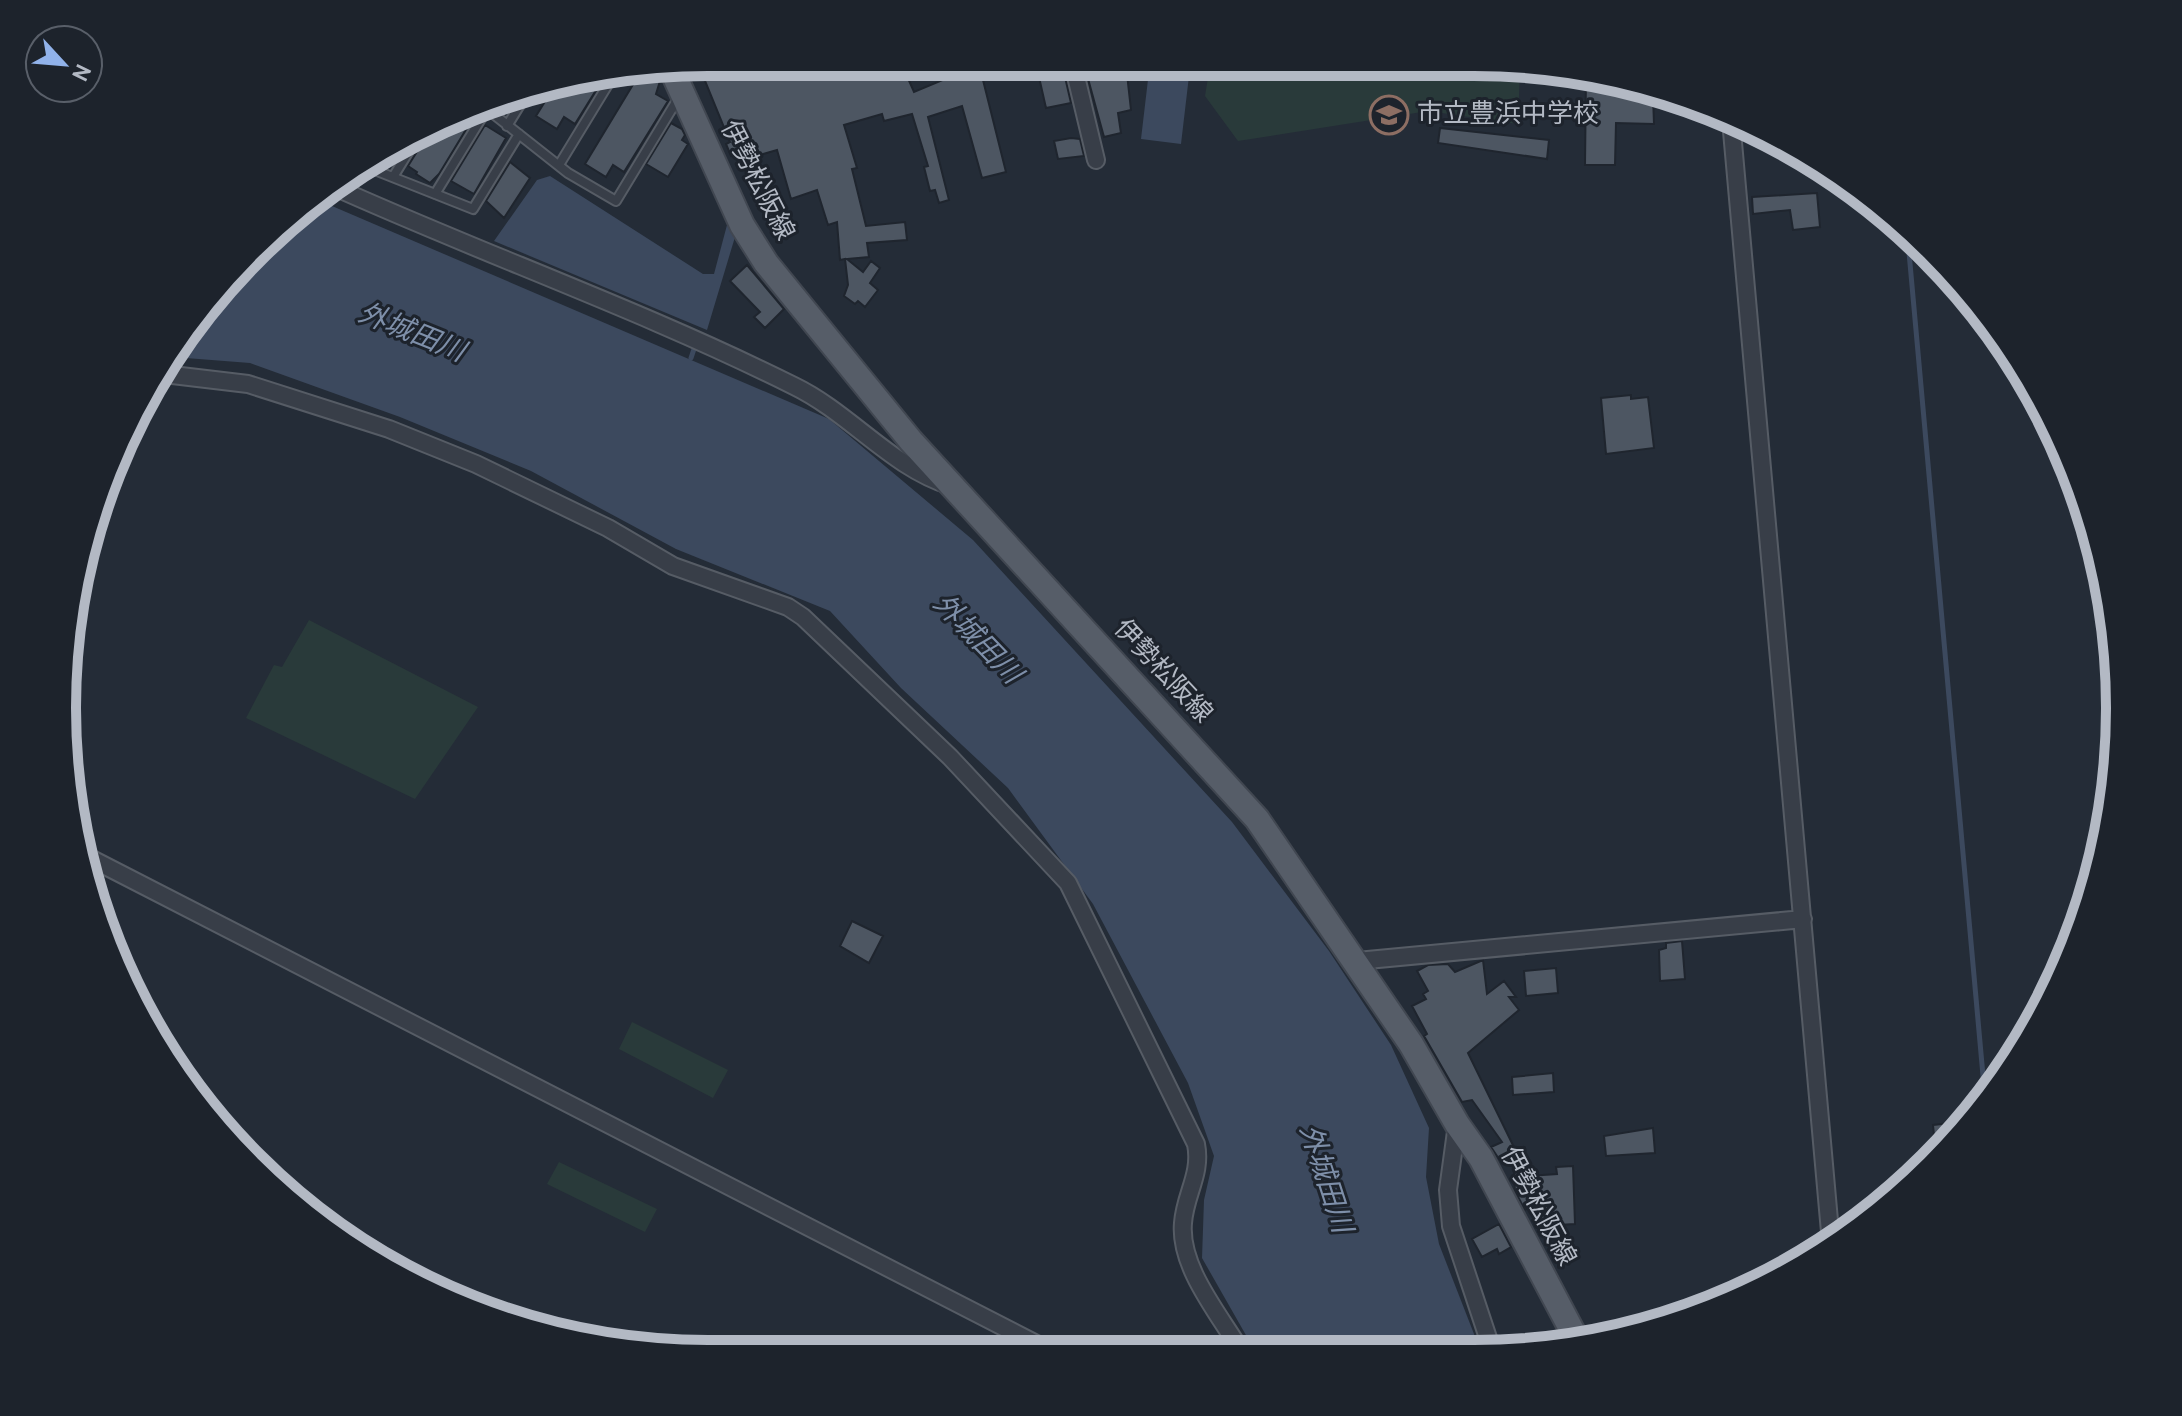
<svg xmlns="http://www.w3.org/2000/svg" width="2182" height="1416" viewBox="0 0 2182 1416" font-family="Overpass,'Noto Sans JP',sans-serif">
<rect width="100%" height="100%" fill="#242c37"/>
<path fill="#293a3a" d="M1210,65L1520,67L1518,124L1428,111L1238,141L1205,96Z
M309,620L478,707L415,799L246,718L274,665L282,667Z
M632,1022L728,1070L713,1098L619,1049Z
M559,1162L657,1209L645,1232L547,1184Z"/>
<path fill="#3c495e" d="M1149,71L1189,76L1181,144L1141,139Z
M550,176L703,274H714L727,225L735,237L707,330L494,241L537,180Z
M318,200L829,419L973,540L1232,822L1329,951L1391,1045L1429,1128L1426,1177L1439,1244L1481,1352L1255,1351L1202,1258L1204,1200L1214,1156L1188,1083L1093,904L1008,788L901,688L830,611L676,549L531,471L400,417L250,363L173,357L196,314Z"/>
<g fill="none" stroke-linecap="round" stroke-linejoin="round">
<path stroke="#3c495e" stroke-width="5" d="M1907,230L1985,1098
M691,358L694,349"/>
</g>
<path fill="#4d5662" stroke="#1f252e" stroke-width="2" d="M736,62L841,63L844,75L895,63L899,78L907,76L914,92L962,72L960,64H979L1006,172L982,178L962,106L928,117L949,200L939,203L935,190L930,191L924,167L928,166L912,114L884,121L882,114L844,125L857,168L852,169L866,226L905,222L907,240L867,243L869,257L847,259L863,272L871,261L880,268L870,283L878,290L865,307L858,301L855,304L844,296L848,285L845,259L840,260L837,222L828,225L817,190L791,199L777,150L753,157L752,151L731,156L726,144L730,142L703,76Z
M1036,64H1062L1071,103L1046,108Z
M1084,64L1126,65L1131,110L1118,113L1121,133L1104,137Z
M646,72L660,81L656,94L668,101L624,172L613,165L606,177L585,164L640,73Z
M1586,76L1653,96L1654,124L1616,123L1615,165H1585Z
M603,79L575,124L564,117L557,129L536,116L554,87Z
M466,113L473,118L439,174L430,183L416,174L417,172L408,166L423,142V135Z
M671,123L682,129L685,135L682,140L688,144L668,177L646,164Z
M485,125L506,138L474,194L451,181Z
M1440,128L1549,140L1547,159L1438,143Z
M1071,138L1080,139L1084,156L1058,159L1054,141Z
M510,162L530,178L504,218L486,201Z
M1817,193L1820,227L1793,230L1790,210L1753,214L1752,197Z
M747,265L784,309L765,328L754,317L760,312L730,281Z
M1631,395V399L1648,397L1654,448L1606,454L1601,398Z
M852,921L883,936L869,963L840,946Z
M1682,941L1685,979L1660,981L1659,950L1666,948V943Z
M1483,960L1487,994L1504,981L1516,997H1509L1519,1010L1468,1053L1528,1176L1557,1174L1556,1167L1573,1166L1575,1224L1540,1226L1536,1204L1525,1210L1515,1191L1513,1157L1499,1159L1491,1147L1502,1142L1472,1100L1462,1102L1424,1036L1427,1034L1412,1006L1426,999L1423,994L1428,991L1417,971L1428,965L1448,964L1455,972Z
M1556,968L1558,993L1526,996L1524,971Z
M1553,1073L1554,1092L1513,1095L1512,1077Z
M1969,1121L1960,1134L1936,1156L1933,1125Z
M1653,1128L1655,1153L1606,1156L1604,1136Z
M1499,1224L1511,1247L1499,1254L1497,1249L1482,1257L1472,1239Z"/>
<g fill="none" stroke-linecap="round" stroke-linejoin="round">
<g stroke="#565c65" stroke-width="12">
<path id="lane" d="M482,105L568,173L616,201L676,102L682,99
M507,126L528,92
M362,165L473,209L519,134
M559,165L612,78
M393,177L417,138
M435,194L487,109"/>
</g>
<g stroke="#565c65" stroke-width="20">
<path id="street" d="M1073,64L1096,160
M1731,120L1831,1243
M332,186C485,255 644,311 794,386C850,413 892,468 951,486
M164,374L248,384L389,429L476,464L608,528L673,566L788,607L803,617L950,757L1068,883L1196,1144C1202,1174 1185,1194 1183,1223C1179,1267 1219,1314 1241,1351
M82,854L1048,1350
M1357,961L1803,919
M1457,1124L1448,1190L1451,1226L1493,1353"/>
</g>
<g stroke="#414751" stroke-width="28">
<path id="primary" d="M671,68L742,225L766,263L911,441L1257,819L1411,1044L1457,1124L1481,1158L1578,1342"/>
</g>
<use href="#lane" stroke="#383e48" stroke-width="8"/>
<use href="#street" stroke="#383e48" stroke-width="16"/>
<use href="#primary" stroke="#565d68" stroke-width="24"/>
</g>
<defs>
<g id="school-ring" transform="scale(2)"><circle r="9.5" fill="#1d232c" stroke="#8d6e63" stroke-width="1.5"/><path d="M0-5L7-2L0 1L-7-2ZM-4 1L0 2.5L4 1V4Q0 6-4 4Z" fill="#8d6e63"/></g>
</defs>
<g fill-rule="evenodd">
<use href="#school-ring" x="1389" y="115"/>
</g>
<g text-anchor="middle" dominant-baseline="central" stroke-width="6" stroke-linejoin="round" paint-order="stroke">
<g font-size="26" fill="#b3b9c4" stroke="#1d232c" text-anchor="start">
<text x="1417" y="115">市立豊浜中学校</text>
</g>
<g font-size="26" fill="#b3b9c4" stroke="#1d232c">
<text transform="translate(756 181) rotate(63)">伊勢松阪線</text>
<text transform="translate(1162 672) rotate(47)">伊勢松阪線</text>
<text transform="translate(1537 1207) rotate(62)">伊勢松阪線</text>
</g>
<g font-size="28" font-style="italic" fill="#7e8fa9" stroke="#1d232c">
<text transform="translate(411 334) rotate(22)">外城田川</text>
<text transform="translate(976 640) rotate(46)">外城田川</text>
<text transform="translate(1324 1179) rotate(72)">外城田川</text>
</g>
</g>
<path d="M0 0H2182V1416H0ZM708 76H1474A632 632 0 0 1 2106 708V708A632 632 0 0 1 1474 1340H708A632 632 0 0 1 76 708V708A632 632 0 0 1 708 76Z" fill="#1d232c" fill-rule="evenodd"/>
<path fill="none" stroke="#b3b9c4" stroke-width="10" d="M708 76H1474A632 632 0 0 1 2106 708V708A632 632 0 0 1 1474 1340H708A632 632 0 0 1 76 708V708A632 632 0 0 1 708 76Z"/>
<g transform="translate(64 64) rotate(116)"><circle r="38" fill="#1d232c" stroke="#595f69" stroke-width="2"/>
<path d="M0-6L14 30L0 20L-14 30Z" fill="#91b2ea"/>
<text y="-12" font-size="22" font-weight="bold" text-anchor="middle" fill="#b3b9c4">N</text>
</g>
</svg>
